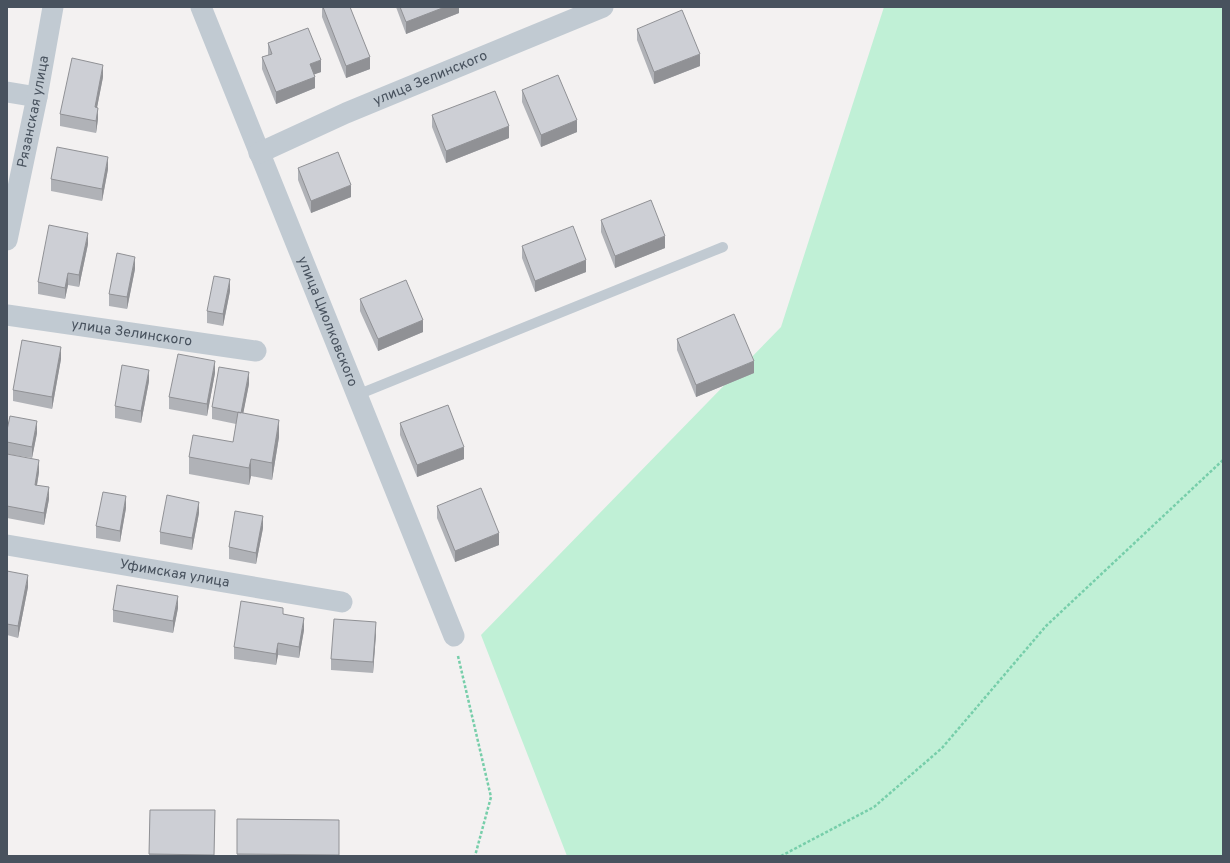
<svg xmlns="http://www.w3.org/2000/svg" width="1230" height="863" viewBox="0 0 1230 863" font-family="Overpass,sans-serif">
<rect width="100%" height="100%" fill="#f3f1f1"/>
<path fill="#c0f0d6" d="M884,7H1223V856H567L481,635L781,327Z"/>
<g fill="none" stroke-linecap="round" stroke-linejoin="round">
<path stroke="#77ceaa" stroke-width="2.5" stroke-dasharray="3 2" stroke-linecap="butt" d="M458,656L491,797L475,856
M781,856L874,807L942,748L1046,626L1223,460"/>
<path stroke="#c1cad2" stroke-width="10" d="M357,395L723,247"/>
<g stroke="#c1cad2" stroke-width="21">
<path id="s1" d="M201,7L454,636"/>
<path d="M7,92L37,97"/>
<path id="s2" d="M259,153L346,113L603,7"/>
<path id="s3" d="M7,240L37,97L53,7"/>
<path id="s4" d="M7,315L256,351"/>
<path id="s5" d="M7,545L342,602"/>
</g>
</g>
<path fill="#b0b2b7" d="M322,7H350L370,69L346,78L322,17Z
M396,7H459V13L406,34Z
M637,29L700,66L654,84L637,40Z
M268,43L321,72L314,74L315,88L276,104L262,69V57L268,55Z
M103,77L97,107L98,119L96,133L60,126V114Z
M522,90L577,132L541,147L522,102Z
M432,115L509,138L446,163L432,127Z
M298,168L351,197L311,213L298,180Z
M108,169L102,201L51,191V179Z
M601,220L665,248L615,268L601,232Z
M88,244L79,287L68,285L65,299L38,294V282Z
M522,246L586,272L535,292L522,258Z
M135,269L127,309L109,306V294Z
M230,291L223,326L207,323V311Z
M360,299L423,332L378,351L360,311Z
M677,339L754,373L696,397L677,350Z
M61,359L52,409L13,401V390Z
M215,373L207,416L169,409V397Z
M149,381L141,423L115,418V406Z
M249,384L243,413L279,437L272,480L251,476L249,485L189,474V457L233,442L236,424L212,419V407Z
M400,423L464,459L417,477L400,435Z
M7,430L37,433L32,458L7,454Z
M7,454L39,472L37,485L49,499L44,525L7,518Z
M437,506L499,545L455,562L437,518Z
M126,508L120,542L96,538V526Z
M199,513L192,550L160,544V532Z
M263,528L256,564L229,559V547Z
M7,571L28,587L18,638L7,635Z
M178,608L173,633L113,622V610Z
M283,614L304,630L299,658L278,655L276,665L234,659V647Z
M376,634L373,673L331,670V659Z
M150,810H215L214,856H149Z
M237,819L339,820V856H237Z"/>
<path fill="#909195" d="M445,7H459V13L406,34V22Z
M700,54V66L654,84V72Z
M370,57V69L346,78V66Z
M321,60V72L310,76V64Z
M103,65V77L95,118V107Z
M315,77V88L276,104V92Z
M98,108V119L96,133V121Z
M577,120V132L541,147V135Z
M509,126V138L446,163V151Z
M108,157V169L102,201V189Z
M351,185V197L311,213V201Z
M88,233V244L79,287V275Z
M665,236V248L615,268V256Z
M135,257V269L127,309V297Z
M586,260V272L535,292V281Z
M68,273V285L65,299V288Z
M230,279V291L223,326V314Z
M423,320V332L378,351V339Z
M61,347V359L52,409V397Z
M215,361V373L207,416V404Z
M754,361V373L696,397V385Z
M149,370V381L141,423V411Z
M249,372V384L241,425V413Z
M279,420V437L272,480V463Z
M37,421V433L32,458V447Z
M464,447V459L417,477V465Z
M251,459V476L249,485V468Z
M39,460V472L35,497V485Z
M49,487V499L44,525V513Z
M126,496V508L120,542V531Z
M199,502V513L192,550V538Z
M263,516V528L256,564V553Z
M499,533V545L455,562V551Z
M28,575V587L18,638V626Z
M178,596V608L173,633V621Z
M304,618V630L299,658V647Z
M376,622V634L373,673V662Z
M278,643V655L276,665V654Z"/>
<path fill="#cdcfd5" stroke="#909195" d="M323,7H350L370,57L346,66Z
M400,7H445L406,22Z
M682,10L700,54L654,72L637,29Z
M308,28L321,60L310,64L315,77L276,92L262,57L272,54L268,43Z
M72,58L103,65L95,107L98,108L96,121L60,114Z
M558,75L577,120L541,135L522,90Z
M495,91L509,126L446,151L432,115Z
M57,147L108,157L102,189L51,179Z
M338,152L351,185L311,201L298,168Z
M651,200L665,236L615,256L601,220Z
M49,225L88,233L79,275L68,273L65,288L38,282Z
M573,226L586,260L535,281L522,246Z
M117,253L135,257L127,297L109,294Z
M214,276L230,279L223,314L207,311Z
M406,280L423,320L378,339L360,299Z
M734,314L754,361L696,385L677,339Z
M22,340L61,347L52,397L13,390Z
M178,354L215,361L207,404L169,397Z
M122,365L149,370L141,411L115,406Z
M219,367L249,372L241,413L212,407Z
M448,405L464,447L417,465L400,423Z
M238,412L279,420L272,463L251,459L249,468L189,457L193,435L233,442Z
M10,416L37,421L32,447L7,442V430Z
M7,454L39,460L35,485L49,487L44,513L7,506Z
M481,488L499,533L455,551L437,506Z
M103,492L126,496L120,531L96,526Z
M167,495L199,502L192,538L160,532Z
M235,511L263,516L256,553L229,547Z
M7,571L28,575L18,626L7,624Z
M117,585L178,596L173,621L113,610Z
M241,601L283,608V614L304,618L299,647L278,643L276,654L234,647Z
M334,619L376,622L373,662L331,659Z
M150,810H215L214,855L149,854Z
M237,819L339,820V855L237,854Z"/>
<g text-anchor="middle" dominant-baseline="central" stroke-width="4" stroke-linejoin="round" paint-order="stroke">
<g font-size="14" fill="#48525e" stroke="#fff">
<text stroke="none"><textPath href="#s2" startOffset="187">улица Зелинского</textPath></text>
<text stroke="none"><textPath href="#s3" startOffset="131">Рязанская улица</textPath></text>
<text stroke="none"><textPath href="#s1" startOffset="339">улица Циолковского</textPath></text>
<text stroke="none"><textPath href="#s4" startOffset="126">улица Зелинского</textPath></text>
<text stroke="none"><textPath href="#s5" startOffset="170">Уфимская улица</textPath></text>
</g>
</g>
<rect width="1230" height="863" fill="none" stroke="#48525e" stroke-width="16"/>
</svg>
